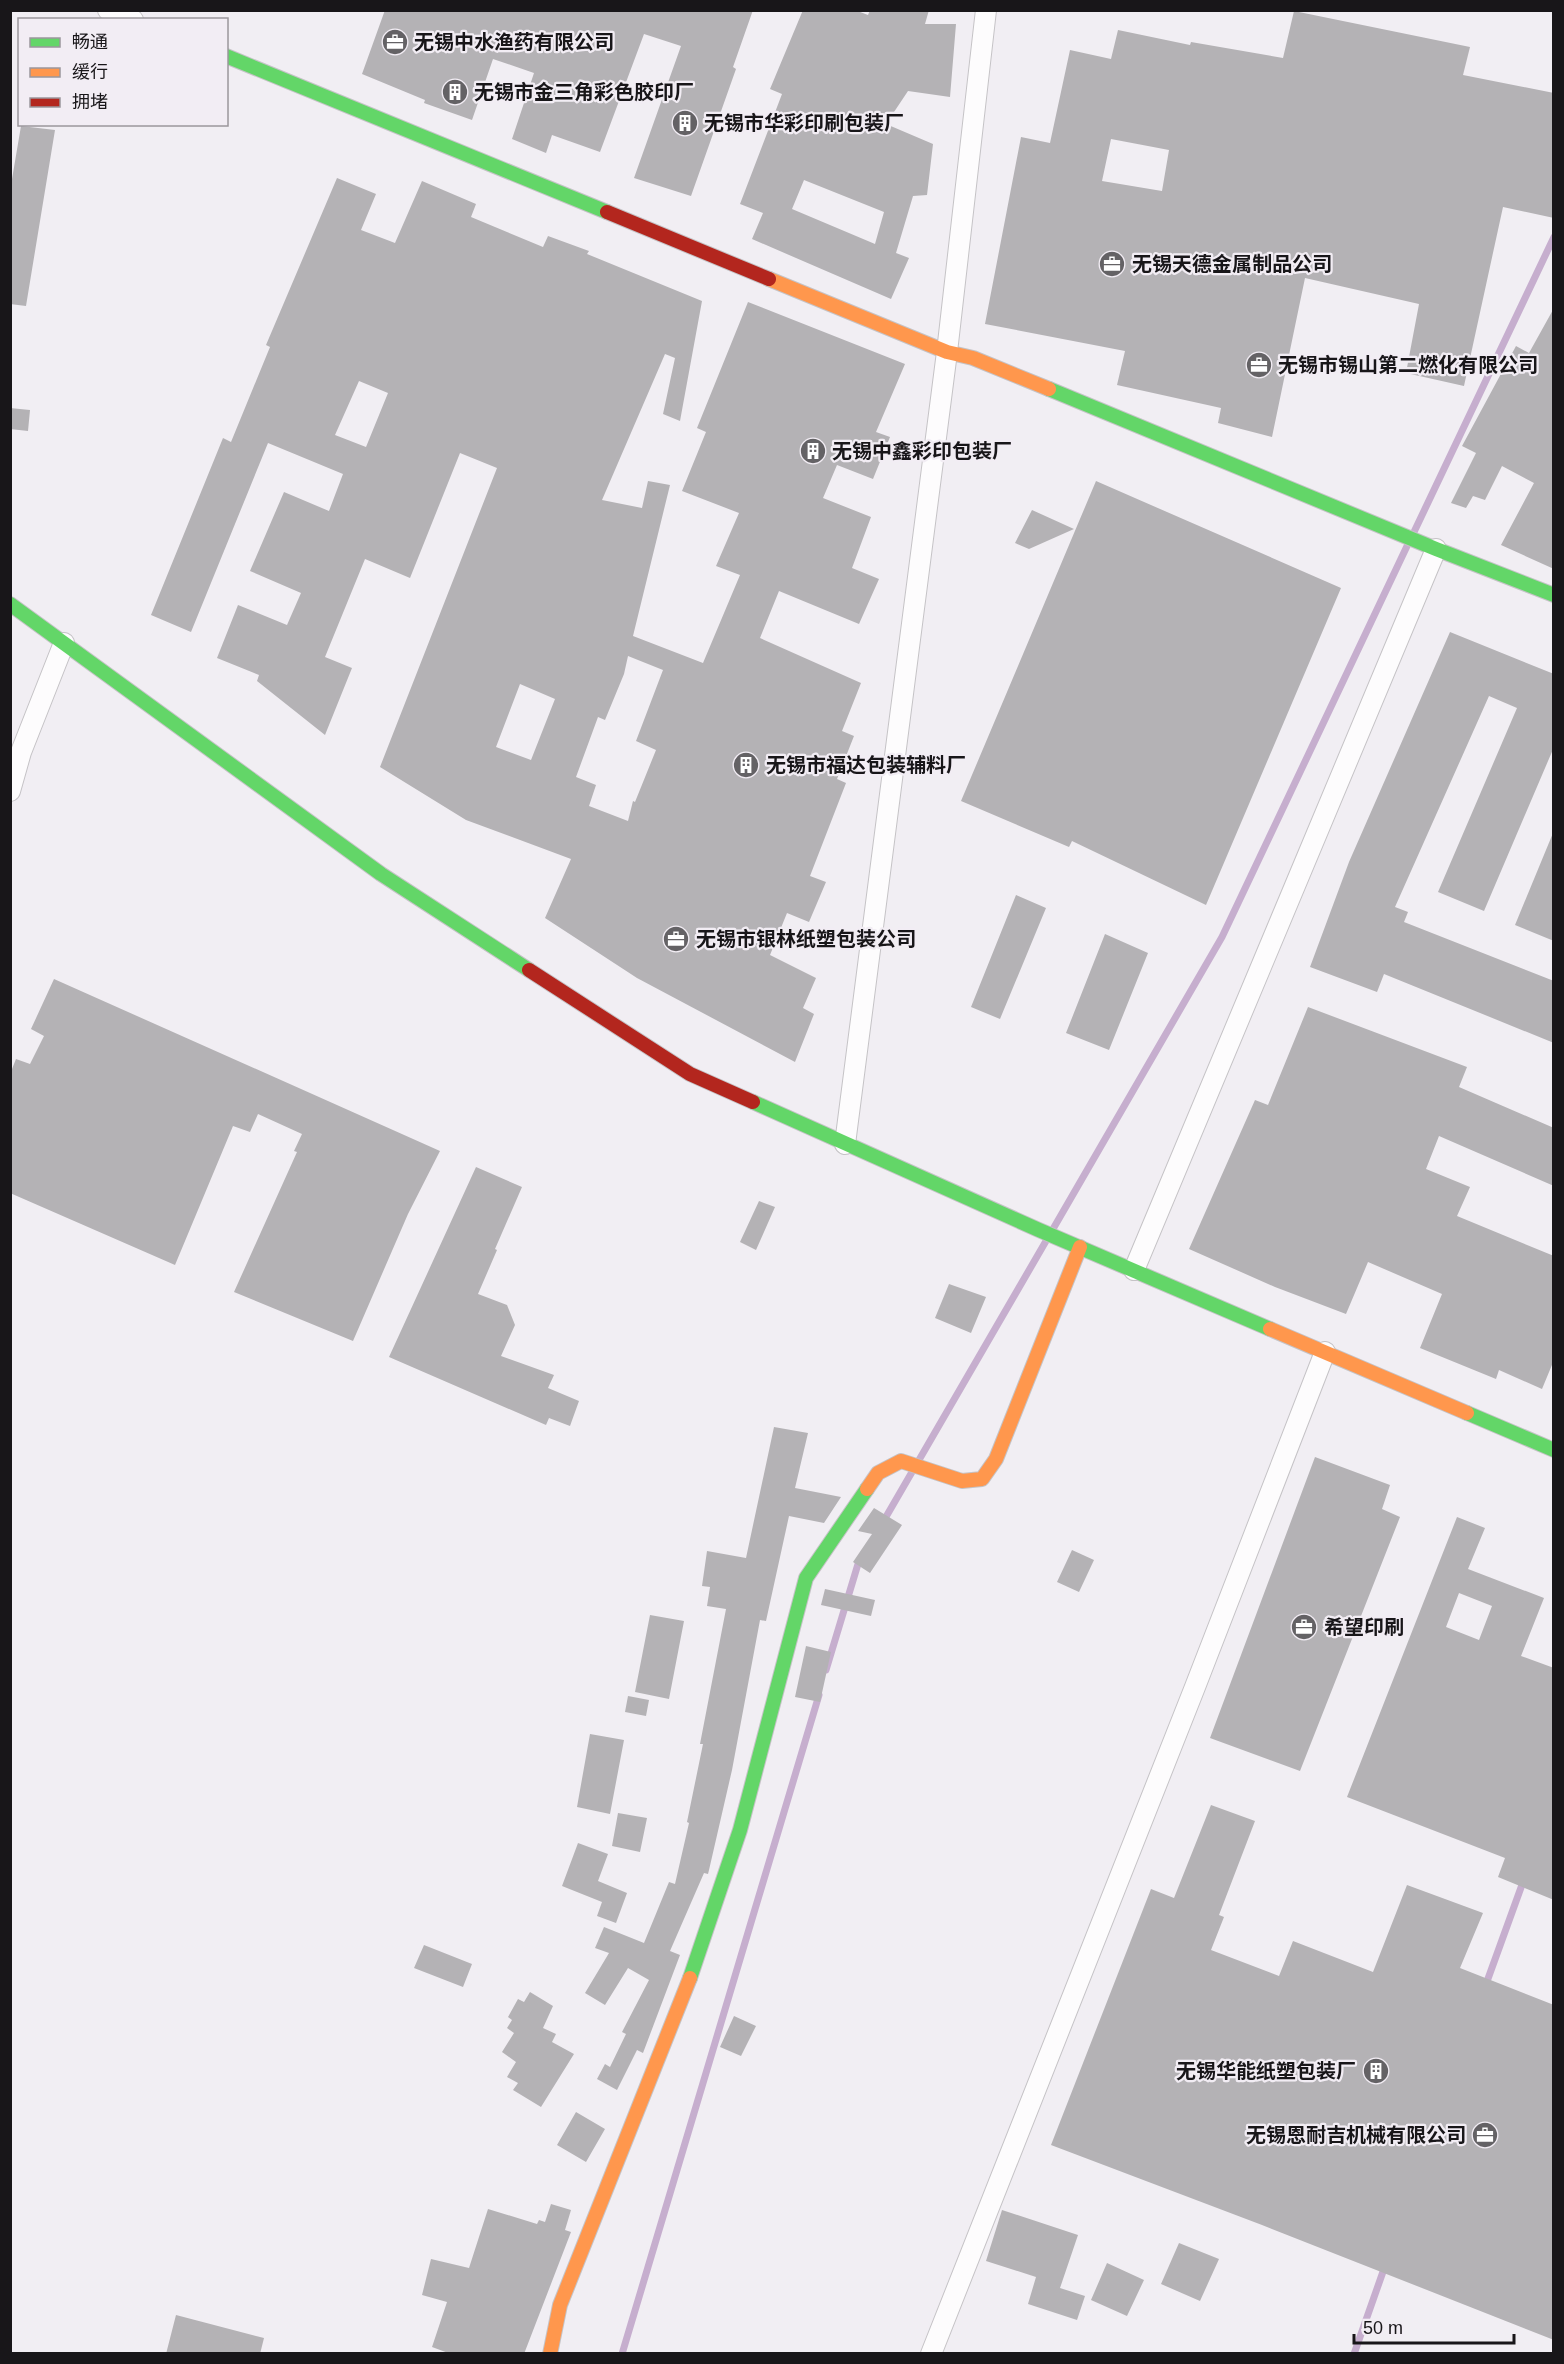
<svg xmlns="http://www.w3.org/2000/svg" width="1564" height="2364" viewBox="0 0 1564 2364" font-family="Helvetica,'Noto Sans SC',sans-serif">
<rect width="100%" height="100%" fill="#f1eef3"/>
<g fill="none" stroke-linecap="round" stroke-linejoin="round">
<path stroke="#c6aece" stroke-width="7" d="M1414,532L1554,237
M1053,1229L1222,937L1408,544
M919,1460L1046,1241
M883,1522L912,1472
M826,1670L858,1564L862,1558
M1485,1987L1523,1882
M622,2354L819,1695
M1354,2354L1385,2266"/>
</g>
<path fill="#b4b2b5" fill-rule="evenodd" d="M385,10H753L733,67L736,69L691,196L634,178L681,46L644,34L600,152L552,135L546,153L512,139L534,73L493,59L472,120L424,103L425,100L362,74Z
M803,10H855L868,15L870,10H929L925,24H956L950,97L908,91L886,124L933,144L927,195L913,196L896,253L909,258L891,299L752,239L763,213L740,204L782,94L770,89ZM804,180L884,212L875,244L792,209Z
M1294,11L1470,47L1463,75L1554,93V218L1503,207L1464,386L1406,373L1419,304L1305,278L1272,437L1218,423L1221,408L1117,385L1125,351L985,324L1021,137L1050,143L1070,50L1111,59L1118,30L1190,45L1191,42L1283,58ZM1111,139L1169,150L1162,191L1102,181Z
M21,126L55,130L26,306L10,304V179H12Z
M337,178L376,194L361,230L395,243L422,181L476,204L471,217L543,247L548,236L589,251L587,254L702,301L680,421L663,414L675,358L665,354L602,500L642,508L648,481L670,485L633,636L703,663L740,575L716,566L739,513L682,491L706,432L697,428L748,302L905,364L876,432L890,437L873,479L837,465L823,498L871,517L852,568L879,579L859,624L779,591L760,638L861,683L842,731L854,736L837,779L846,783L810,876L826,882L809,922L787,913L770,955L816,978L803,1008L814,1014L795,1062L637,978L545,918L571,859L466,820L380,767L497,468L460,453L410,578L365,559L325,657L352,668L325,735L257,681L259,675L217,658L238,605L287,625L301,593L250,571L284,492L329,511L343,474L268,443L191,632L151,615L223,438L231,442L270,347L266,345ZM359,381L388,393L366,447L335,435ZM628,656L663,670L636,741L656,750L635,802L633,801L628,821L589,806L596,785L576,777L598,717L605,720L624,674ZM520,684L555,699L531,760L496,747Z
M1554,308V569L1501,545L1534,483L1502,466L1485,500L1473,496L1466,508L1451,503L1476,453L1462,446L1516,346L1529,353Z
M10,408L30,410L28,431L10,429Z
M1096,481L1341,588L1206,905L1072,841L1069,847L961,801Z
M1032,510L1074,529L1029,549L1015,543Z
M1450,632L1554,674V747L1484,911L1438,892L1517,708L1489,696L1395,907L1408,912L1404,922L1554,981V1043L1384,974L1377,992L1310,967L1349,862Z
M1553,833H1554V941L1515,925Z
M1016,895L1046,908L1000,1019L971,1007Z
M1105,934L1148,953L1109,1050L1066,1033Z
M54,979L440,1151L408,1214L353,1341L234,1292L297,1152L294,1151L302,1134L258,1114L250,1132L233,1126L175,1265L10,1193V1074L16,1059L30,1064L44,1036L31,1029Z
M1308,1007L1467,1067L1459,1087L1554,1128V1186L1439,1136L1426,1169L1470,1187L1457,1216L1554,1256V1360L1542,1389L1499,1370L1496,1379L1420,1348L1442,1294L1368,1262L1346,1314L1275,1287L1189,1249L1255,1100L1268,1105Z
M476,1167L522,1187L495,1249L497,1250L478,1294L507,1305L515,1325L501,1356L554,1375L548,1388L579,1401L570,1426L549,1418L546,1425L389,1357Z
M759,1201L775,1207L756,1250L740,1242Z
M949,1284L986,1297L971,1333L935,1318Z
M774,1427L808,1433L795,1488L841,1497L824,1523L789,1516L766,1621L760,1620L732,1770L709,1870L708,1874L704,1873L670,1951L680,1955L643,2053L637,2050L617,2090L597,2079L605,2064L610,2067L626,2034L622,2032L649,1980L628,1968L605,2005L585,1993L609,1953L595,1948L604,1927L644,1943L669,1882L675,1884L689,1823L687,1822L703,1744H700L726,1609L707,1606L710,1587L702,1586L707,1551L746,1558Z
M1315,1457L1390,1485L1382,1509L1400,1517L1300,1771L1210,1738Z
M874,1508L902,1525L870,1573L853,1562L872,1534L858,1531Z
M1457,1517L1485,1528L1468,1569L1544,1598L1521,1656L1554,1668V1900L1498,1877L1505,1858L1347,1797ZM1459,1593L1492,1606L1479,1640L1446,1627Z
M1072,1550L1094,1560L1079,1592L1057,1582Z
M825,1589L875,1600L871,1616L821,1605Z
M650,1615L684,1621L669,1699L635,1692Z
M806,1646L831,1652L820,1702L795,1697Z
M628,1696L649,1700L646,1716L625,1712Z
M590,1734L624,1740L610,1814L577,1807Z
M1211,1805L1255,1821L1219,1915L1224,1917L1211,1950L1279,1976L1293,1941L1373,1972L1407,1885L1483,1913L1460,1968L1554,2005V2340L1262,2225L1051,2145L1151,1889L1174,1898Z
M618,1813L647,1818L640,1852L612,1846Z
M578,1843L608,1854L598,1881L627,1893L616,1923L597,1916L602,1902L562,1886Z
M424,1945L472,1964L463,1987L414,1968Z
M530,1992L553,2006L543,2028L556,2034L552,2042L574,2054L541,2107L513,2090L518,2083L507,2077L516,2062L502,2052L514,2033L507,2028L512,2020L508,2017L518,1999L524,2002Z
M734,2016L756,2026L741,2056L720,2047Z
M576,2112L605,2129L586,2162L557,2145Z
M551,2204L571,2210L565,2230L571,2232L524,2354H451L432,2347L447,2302L422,2295L431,2259L469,2268L488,2209L537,2224L539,2220L545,2222Z
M1002,2210L1078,2235L1060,2288L1085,2296L1077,2320L1028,2304L1036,2277L986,2261Z
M1179,2243L1219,2259L1200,2301L1161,2284Z
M1107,2263L1144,2280L1127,2316L1091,2300Z
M176,2315L264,2338L260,2354H166Z"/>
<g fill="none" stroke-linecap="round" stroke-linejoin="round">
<g stroke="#c5c3c6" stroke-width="22">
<path id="street" d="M108,10L133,20
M10,791L21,752L64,643
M845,1144L947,352L986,10
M1134,1270L1436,549
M931,2354L1195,1687L1325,1352"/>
</g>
<g stroke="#c5c3c6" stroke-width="16">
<path id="fast" d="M226,56L607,212
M1049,389L1436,549L1554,595
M10,604L381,874L529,970
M753,1102L1039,1230L1270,1329
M1467,1413L1554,1450
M690,1978L740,1830L806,1578L867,1489"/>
</g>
<g stroke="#c5c3c6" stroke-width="16">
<path id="slow" d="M769,279L947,352L973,358L1049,389
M1270,1329L1467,1413
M867,1489L878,1473L901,1461L962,1481L982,1479L996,1459L1080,1247
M550,2354L560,2305L690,1978"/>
</g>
<g stroke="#c5c3c6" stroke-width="16">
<path id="jam" d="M607,212L769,279
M529,970L690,1074L753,1102"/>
</g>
<use href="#street" stroke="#fdfcfd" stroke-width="20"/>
<use href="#fast" stroke="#63d668" stroke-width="14"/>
<use href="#slow" stroke="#ff974d" stroke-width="14"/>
<use href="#jam" stroke="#b3261e" stroke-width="14"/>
</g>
<defs>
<g id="office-disc" transform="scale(1.35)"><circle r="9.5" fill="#646265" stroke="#f2edf4"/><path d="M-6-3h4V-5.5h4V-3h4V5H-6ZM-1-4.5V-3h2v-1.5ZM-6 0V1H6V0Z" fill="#fff"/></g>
<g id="building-disc" transform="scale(1.35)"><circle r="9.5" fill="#646265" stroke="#f2edf4"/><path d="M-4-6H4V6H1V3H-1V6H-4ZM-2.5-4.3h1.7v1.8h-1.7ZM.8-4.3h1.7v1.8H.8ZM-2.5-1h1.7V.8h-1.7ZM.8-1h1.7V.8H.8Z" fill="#fff"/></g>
</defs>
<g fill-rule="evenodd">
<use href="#office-disc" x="395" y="42"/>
<use href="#building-disc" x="455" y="92"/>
<use href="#building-disc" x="685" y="123"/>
<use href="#office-disc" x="1112" y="264"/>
<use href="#office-disc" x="1259" y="365"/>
<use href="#building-disc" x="813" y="451"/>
<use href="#building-disc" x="746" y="765"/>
<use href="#office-disc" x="676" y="939"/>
<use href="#office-disc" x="1304" y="1627"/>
<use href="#building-disc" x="1376" y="2071"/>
<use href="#office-disc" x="1485" y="2135"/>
</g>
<g text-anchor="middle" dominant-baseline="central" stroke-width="4.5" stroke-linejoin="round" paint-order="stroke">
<g font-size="20" font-weight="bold" fill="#181619" stroke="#f2edf4" text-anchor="start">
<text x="414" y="42">无锡中水渔药有限公司</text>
<text x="474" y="92">无锡市金三角彩色胶印厂</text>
<text x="704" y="123">无锡市华彩印刷包装厂</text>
<text x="1132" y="264">无锡天德金属制品公司</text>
<text x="1278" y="365">无锡市锡山第二燃化有限公司</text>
<text x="832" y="451">无锡中鑫彩印包装厂</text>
<text x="766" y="765">无锡市福达包装辅料厂</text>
<text x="696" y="939">无锡市银林纸塑包装公司</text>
<text x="1324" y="1627">希望印刷</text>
<text x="1356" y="2071" text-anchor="end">无锡华能纸塑包装厂</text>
<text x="1466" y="2135" text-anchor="end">无锡恩耐吉机械有限公司</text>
</g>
</g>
<rect width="1564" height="2364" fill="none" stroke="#181619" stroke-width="24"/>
<rect x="18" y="18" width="210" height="108" fill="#f2edf4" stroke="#9b979c" stroke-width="1.5"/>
<rect x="30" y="38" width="30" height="9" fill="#63d668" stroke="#9b979c" stroke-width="1.5"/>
<text x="72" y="48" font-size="18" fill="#181619">畅通</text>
<rect x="30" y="68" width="30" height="9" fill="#ff974d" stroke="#9b979c" stroke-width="1.5"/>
<text x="72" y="78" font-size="18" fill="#181619">缓行</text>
<rect x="30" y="98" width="30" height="9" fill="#b3261e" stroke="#9b979c" stroke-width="1.5"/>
<text x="72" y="108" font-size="18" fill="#181619">拥堵</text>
<path d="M1354 2334v9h160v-9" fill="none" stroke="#181619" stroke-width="3"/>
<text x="1363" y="2334" font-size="18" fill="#181619" stroke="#f2edf4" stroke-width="4.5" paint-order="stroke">50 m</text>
</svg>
